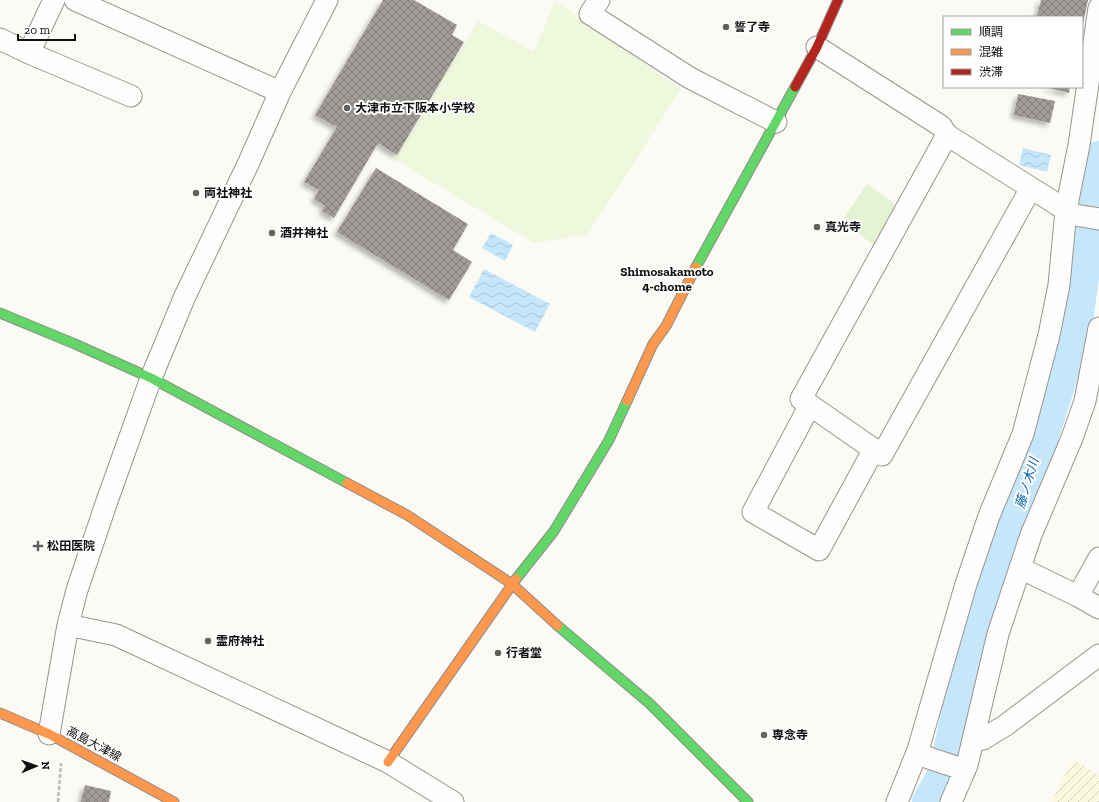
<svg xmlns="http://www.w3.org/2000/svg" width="1099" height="802" viewBox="0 0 1099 802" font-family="'Zilla Slab','Noto Sans JP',serif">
<defs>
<pattern id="farmland-furrows" width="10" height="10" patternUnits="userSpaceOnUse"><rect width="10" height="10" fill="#faf8df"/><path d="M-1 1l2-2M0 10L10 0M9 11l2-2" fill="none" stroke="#d5d3be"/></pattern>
<pattern id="water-waves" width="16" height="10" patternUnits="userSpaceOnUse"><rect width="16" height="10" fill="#c6e6fa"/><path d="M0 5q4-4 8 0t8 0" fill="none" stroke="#a9c4d5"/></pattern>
<pattern id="building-cross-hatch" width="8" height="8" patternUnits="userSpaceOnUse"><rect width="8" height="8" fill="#a09d99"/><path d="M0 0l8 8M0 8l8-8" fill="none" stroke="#817e7b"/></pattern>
<filter id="shadow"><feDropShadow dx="-3.5" dy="3.5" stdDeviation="2" flood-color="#0004"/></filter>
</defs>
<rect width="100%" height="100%" fill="#fcfaf4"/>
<path fill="url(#farmland-furrows)" d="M1073,760L1099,775V802H1051Z"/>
<path fill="#e4f3d1" d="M867,184L898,206L877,247L841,222Z"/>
<path fill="#eff7dc" d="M555,1L681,89L588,234L534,243L394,159L478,21L534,52Z"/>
<path fill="url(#water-waves)" d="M1023,148L1051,155L1047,172L1019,165Z
M491,233L513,245L505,261L482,248Z
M484,269L550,304L535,332L469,297Z"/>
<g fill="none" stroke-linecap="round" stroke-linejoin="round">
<path stroke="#c6e6fa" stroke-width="34" d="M929,802L946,772L965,680L1074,334L1099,158"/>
</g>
<path fill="url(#building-cross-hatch)" filter="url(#shadow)" d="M383,0H414L457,25L452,35L464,42L397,155L378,143L334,218L322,211L325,206L314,199L319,190L304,182L337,127L315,115Z
M1041,0H1088L1083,24L1082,17H1037Z
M1044,87H1070L1069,93Z
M1018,94L1055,101L1050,123L1014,115Z
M376,168L468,224L453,250L472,262L449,300L337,232Z
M85,785L111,791L109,802H81Z"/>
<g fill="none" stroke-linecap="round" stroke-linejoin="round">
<g stroke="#969592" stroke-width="23">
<path id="street" d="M75,0L280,92
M599,0L590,14L690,78L776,122
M0,39L29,53L131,96
M817,47L941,126L947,135L1066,210L1075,215L1099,219
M29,53L54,0
M947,135L801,399L882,455L1031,188
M810,405L753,512L819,550L874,449
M1020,568L1078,596L1099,558
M1078,596L1099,608
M68,625L116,635L388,762L453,802
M49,734L68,625L77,590L107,501L151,378L185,296L249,162L280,92L327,0
M973,741L983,739L1006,725L1099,655
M917,754L965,770
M897,802L918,750L966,584L989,516L1023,434L1049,335L1059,285L1066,210L1079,145L1099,8
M951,802L967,765L998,634L1031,535L1072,438L1085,401L1099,328"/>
</g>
<g stroke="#8c8b89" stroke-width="11">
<path id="fast" d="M696,267L795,87
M0,313L75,344L151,378L347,483
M516,579L554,531L609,440L627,401
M558,626L649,703L748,802"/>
</g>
<g stroke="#8c8b89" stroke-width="11">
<path id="slow" d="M627,401L653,344L666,326L696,267
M347,483L407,515L512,584L558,626
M0,713L49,734L174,802
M388,762L516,579"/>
</g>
<g stroke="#8c8b89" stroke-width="11">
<path id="jam" d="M795,87L817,47L838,0"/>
</g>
<path stroke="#b9b9b8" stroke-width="2.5" stroke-dasharray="4 2" stroke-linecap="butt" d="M58,802L61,763"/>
<use href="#street" stroke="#fffefd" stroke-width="21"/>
<use href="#fast" stroke="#63d668" stroke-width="9"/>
<use href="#slow" stroke="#ff974d" stroke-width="9"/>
<use href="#jam" stroke="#b3261e" stroke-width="9"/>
</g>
<g fill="#62615f" stroke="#fff" stroke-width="1.5">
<circle cx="726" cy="27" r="4"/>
<circle cx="347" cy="108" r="4"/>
<circle cx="196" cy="193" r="4"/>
<circle cx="817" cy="227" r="4"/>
<circle cx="272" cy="233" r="4"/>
<path d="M36 540h4v4h4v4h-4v4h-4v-4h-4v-4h4z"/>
<circle cx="208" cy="641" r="4"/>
<circle cx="498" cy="653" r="4"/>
<circle cx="764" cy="735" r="4"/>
</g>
<g text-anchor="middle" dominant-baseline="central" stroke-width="4" stroke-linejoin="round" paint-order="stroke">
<g font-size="12" font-weight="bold" fill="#0f0f0f" stroke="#fff" text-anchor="start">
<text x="734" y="27">誓了寺</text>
<text x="355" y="108">大津市立下阪本小学校</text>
<text x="204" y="193">両社神社</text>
<text x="825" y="227">真光寺</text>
<text x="280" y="233">酒井神社</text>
<text x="47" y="546">松田医院</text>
<text x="216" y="641">霊府神社</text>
<text x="506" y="653">行者堂</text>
<text x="772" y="735">専念寺</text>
</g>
<g font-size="12" fill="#0f0f0f" stroke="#fff">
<text transform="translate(94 744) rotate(28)">高島大津線</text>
</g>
<g font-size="13" font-weight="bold" fill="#0f0f0f" stroke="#fff">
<text x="667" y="271">Shimosakamoto<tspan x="667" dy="15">4-chome</tspan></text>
</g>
<g font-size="13" font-style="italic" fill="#0a62ae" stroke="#fff">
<text transform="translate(1027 483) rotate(-73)">藤ノ木川</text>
</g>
</g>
<rect x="943" y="16" width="140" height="72" fill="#ffffff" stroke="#9f9f9f"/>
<rect x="951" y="29" width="20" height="6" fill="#63d668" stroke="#9f9f9f"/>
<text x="979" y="36" font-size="12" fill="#0f0f0f">順調</text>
<rect x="951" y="49" width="20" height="6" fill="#ff974d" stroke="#9f9f9f"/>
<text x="979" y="56" font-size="12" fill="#0f0f0f">混雑</text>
<rect x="951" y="69" width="20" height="6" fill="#b3261e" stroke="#9f9f9f"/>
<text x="979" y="76" font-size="12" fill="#0f0f0f">渋滞</text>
<g transform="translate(36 766) rotate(88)" stroke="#ffffff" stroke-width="3" paint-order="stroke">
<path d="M0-3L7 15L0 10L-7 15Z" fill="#0f0f0f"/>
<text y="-6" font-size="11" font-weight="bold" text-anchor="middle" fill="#0f0f0f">N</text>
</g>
<path d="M18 34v6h57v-6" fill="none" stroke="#0f0f0f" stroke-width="2"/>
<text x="24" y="34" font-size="12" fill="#0f0f0f" stroke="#ffffff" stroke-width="3" paint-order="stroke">20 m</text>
</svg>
